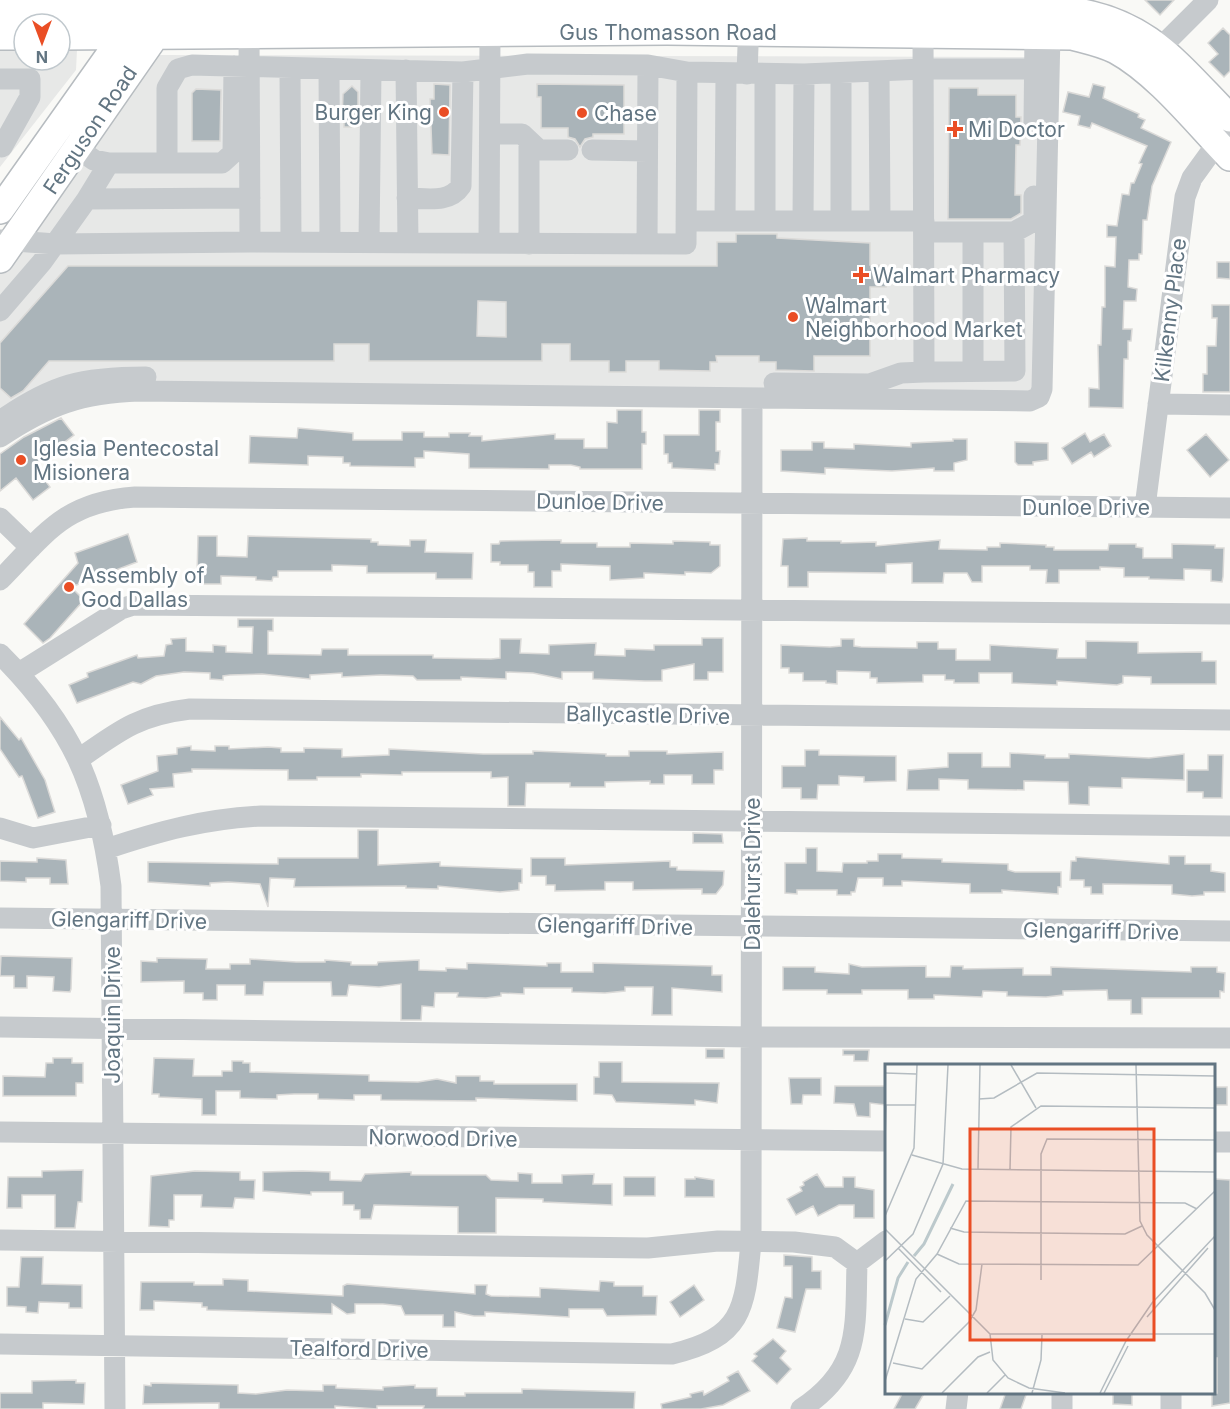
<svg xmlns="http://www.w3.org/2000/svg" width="1230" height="1409" viewBox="0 0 1230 1409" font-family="Inter,sans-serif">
<rect width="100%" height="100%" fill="#f9f9f6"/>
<path fill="#e7e8e7" d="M0,50H24V60H60V50H77L76,70L0,167Z
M158,55L1049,57L1041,404L93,389L0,434V272Z"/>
<path fill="#aab4b9" stroke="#dbdad8" stroke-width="1.5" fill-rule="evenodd" d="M1145,0H1174L1160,15Z
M1223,28L1230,35V71L1224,77L1209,62L1218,54L1208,43Z
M434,84L450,85L449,155L432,154L430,99H434Z
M537,84L624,85V134H593V137L585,139L580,147L575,139L568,137V128H541V97H537Z
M1093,84L1105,87L1103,98L1139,114L1138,117L1145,120L1141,128L1171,142L1152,186L1147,220H1143L1142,254H1139V260H1129L1128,287L1137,289L1136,301H1124L1123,329H1132L1131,341H1128V359H1124L1123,408L1089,407V388L1099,389L1098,345H1101L1102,307H1105V266L1115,267L1116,237H1107V225L1117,226L1122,194L1129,195L1131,183H1134L1142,164L1139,163L1147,146L1092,123L1090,128L1078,125L1080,116L1063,112L1068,92L1089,97Z
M352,86L358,92V127H344V118H342L343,94Z
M949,88H978V95H1016V117H1021L1020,145H1016L1015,195H1021V213L1011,219H948Z
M196,89L221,90L220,141H192V93Z
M736,234H777V238L870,243V265H886V287H870V356H814V371L776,370V362H759V356H716L717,362H710V371L659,370V361H626V372H609V361H570V344H542V361H369V344H334V361H49L23,391L11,398L0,388V343L68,266H717V242H736ZM478,301L506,302V337L477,336Z
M1217,262H1230V279L1217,278Z
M1212,305H1230V392H1203V374H1207V346H1216L1217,318H1212Z
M617,410H642V432H646V444H642V469H580V467L571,465H549V469L469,468V454L424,451V458H415V467L350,466V463H343V457L308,456V465L249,463L250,436L297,438L298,428L353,433V440H402V432H424V437H449V433H470L469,436H482V441L555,434V439H584V448H607V422L617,423Z
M699,410H720V422H716V451H720L719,464H715V470L672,468V463H668V454H664V435H699Z
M61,418L74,435L34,465L50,487L33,500L16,478L0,491V454L24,437Z
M1085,433L1090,442L1104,434L1111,446L1094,457L1091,452L1072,464L1062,448Z
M1206,434L1229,460L1210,477L1187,450Z
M953,439H967V460L954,463V471H934V468L892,471L825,468V474L781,471V450H812V442H824V448L854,449V444L911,447V443L953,441Z
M1015,442L1048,443V460L1033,462V465H1018L1015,462Z
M128,534L137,562L71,587L84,600L50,638L43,643L24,624L78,563L75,553Z
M198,536H217V556L247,557L248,536L371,539V542H378V545L410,546V540H426L425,552L473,553L472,579H436V573H367V566L332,565V571H278V577H273L272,581L256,580V577L221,576V584H203V576H197Z
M807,538V541H841V543L876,542V546L940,540L939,549L987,550V547H1000V543L1046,545V547H1054V550H1108L1109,544H1136V547L1143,548V558H1172V544L1215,545V548H1224L1223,577L1222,582L1211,581V570L1184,569V580L1149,579V577H1124V568L1100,567V570H1059V583H1046L1047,570H1030V566H982V582H972L967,573H944L943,583H912V563L886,564V573L808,572V587H788V566H781L783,539Z
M561,540V543H597V547H630V543L673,544V541L710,542V545H720V566L711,573L685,572V575L644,573V578L610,580V566L561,564V571H552V587H534V572H528V565H500V562H491V544H499L500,541Z
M238,619H273V631H268V654L321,655L322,649H348V655H433V658L491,659L500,658V639H521L520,653L549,654V645L596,643L595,655L625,656V649L654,650V645H702V638H723V672H708V680H694V664L662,670V681H645L593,679V672H562V679L533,673L506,672V679L461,677V680H417L413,676L381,675L342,677V673L310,675V679L262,674L230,675L223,676V680L210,679V673L184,672L156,676L141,684L133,682L77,703L69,685L88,677L87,673L137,655L138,658L164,656L166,645L172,644L171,639L186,638V651L213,652V645L226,646V652L252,653L253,627H238Z
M841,639H854V646L861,647L917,648V642H938V649H956V660H990V645L1058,649L1057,658H1086V641L1138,642V653L1202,652V661H1216V684H1151V677L1123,676V683L1117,685L1057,681V685L1012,683V673H979V683H954V680H945V675H923V682L877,683V678H870V672L837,671V684L826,683V681H803V673H789V668H781V645L830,647L841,646Z
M0,717L19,740L21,738L45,780L55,812L38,818L22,776L19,777L0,749Z
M191,746V750L215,751V746H229V749L268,747L281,748V752H304V748L342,749V757L389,755V749L483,754H533V751L606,754V756H629V751H667V754L723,752V770H714V784H692V775H664V784H650V781L605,782V787H570V783H526L525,806H508V777L491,778V772H402V775L361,774V777H317V780H288V770L192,769V772L173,774L174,787L150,789L153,795L128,804L121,785L158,771L157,756L177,754V748Z
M805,750H819V755L896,756V781L864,782V777L839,776V785H818L817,799H801V788H782V766H805Z
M948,753H982V767H1010V753L1045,755V758H1069V754L1149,758L1184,754V780L1122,778V788L1089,787V805L1069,804L1068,782L1024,781V790L968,789V780L939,779V790H907L908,770L948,767Z
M1208,755H1223L1222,798H1203V792H1187V770H1208Z
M358,830H378V865L440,862V866L522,869V883H519V890L500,892L438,886V889L406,888V886L294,887L295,879L270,878L268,907L260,884L228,882L210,883V886L148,882V862L278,864V858H358Z
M693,833L722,834L723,843H693Z
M806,848H817V871L842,872L843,863H867V861H878V854H902V858L942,859V862L1008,864V870L1015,872H1061V887H1058V894L1002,890V893H970V884L902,881V886H883V878H858L855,892H851V895H837V890H797V894L785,893V863H806Z
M1169,856H1185V864H1211V871L1225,873V892H1204V895L1192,896L1172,894V885L1103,884V894H1091V887H1084V880H1070L1071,861H1076V857L1169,864Z
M37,858L66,860L68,884H50V878H26V882L0,881V861L37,862Z
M531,858H565V865L670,861V867H677V870L724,871L723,885L716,894H702V889L633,890V882H605V890L555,891V885H546V876H531Z
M1,956L72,958L71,989L70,992L53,991L54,977L27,976V988H14V976H0Z
M157,958L207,959L206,969H230V964H250V959L296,962H325V960L351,962V965H377L378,962L419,960V970L446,971V968L467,969V963L547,966V963H561V972H593V963L712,966V975H722V992L672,988V1015H652L653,987H625V991L605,993L572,992V988H524V994L501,993V996L486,998L457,997L458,993H435L434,1007L422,1006L421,1020H401V984L379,987L349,985L347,996H332L331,982H264L263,995H245V985H217V1000H203V993H184V981L141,982V961L157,962Z
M849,964L862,967L926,966V977H950L951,966H963V969L1023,968V975H1051V967L1191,972V967H1217V972L1225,973L1224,992L1220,991V998H1142V1014H1131V1000H1108L1107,990L1063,991V995L1046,997L1007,996V992L983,991L982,997L934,995V999H908V990H862V994H827V990H783V967H815V972L849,974Z
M706,1049H724V1058H706Z
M843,1050H869L868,1061H854V1055H843Z
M53,1058H72V1063H83V1083H76V1096H3V1076L45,1077L46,1063H53Z
M154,1058L194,1059L193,1076H222V1071H232V1061H243V1063H250V1072L369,1075V1081L418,1082L437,1079L456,1083V1076H480V1081H494V1084H577V1101L476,1098V1101L381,1100V1095H354V1100L318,1099V1094H294L277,1095V1099L240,1098V1091H216V1115H202V1099L159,1097V1094H152Z
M599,1062H622V1082L719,1083L717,1103L695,1100V1105L616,1102L612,1095L594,1094V1077H599Z
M789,1078H821V1095H803L802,1104H791Z
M835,1086H886V1105L870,1103V1117L857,1116L854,1104L834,1103Z
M1214,1087H1227V1105H1214Z
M83,1170L82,1202H78L75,1228H55V1195H22V1208H7L8,1177H42V1171Z
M195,1171L240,1172V1180H255L254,1199L235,1198L233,1208L201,1207L202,1195H174V1220H169V1227L149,1226L151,1176Z
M302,1171L330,1172V1180L361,1181L365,1174L411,1172V1175H486L491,1180L518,1181V1173L532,1174V1183H562V1175L594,1174L593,1184H612V1205L543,1202V1199L496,1198V1233H458V1207L374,1205L371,1219H360V1210H354V1205H343V1192H311V1195L263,1191V1172Z
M817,1174L825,1187H843V1177H855V1187L874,1190V1218H854V1205H839L818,1216L813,1206L796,1215L787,1199L802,1191L800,1187L804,1185L803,1182Z
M624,1177H655V1196H624Z
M695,1177L714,1180V1197H685V1179H695Z
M1214,1179L1230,1180V1403L1212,1406V1393H1217V1358H1214Z
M784,1255L812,1257V1271H821V1289H806L795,1332L777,1328L785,1297L792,1298V1266H784Z
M21,1257H43L42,1284L82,1285V1308H69V1303L39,1302L38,1313L26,1312V1307L7,1306V1287H19Z
M223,1279L248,1280V1291L343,1296V1286L347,1284L475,1294V1285H487L486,1294L491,1296L540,1297V1288L599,1291L600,1281L614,1282V1286H643V1296H657L656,1315L607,1316L603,1309H569V1317L485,1312V1316H474L455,1312V1327H443V1315H405L401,1306L383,1304H355V1313L347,1314L332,1304V1314L207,1310V1307H202V1303L154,1301V1310H140L141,1282H194V1285H223Z
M694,1285L704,1300L680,1317L670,1302Z
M773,1339L786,1351L780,1358L791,1369L777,1384L752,1361L757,1356L754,1354Z
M738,1371L750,1391L723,1405L701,1409H662L661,1404L691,1397L690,1394L703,1391L704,1395L729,1381L727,1377Z
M76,1380V1383H85L84,1404L43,1403V1409H0V1393H32V1381Z
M151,1383L238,1385V1393L256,1394L287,1390L323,1391V1385H336V1388L383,1390V1387L415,1385V1388H437V1396H465V1393H522V1389L635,1392L634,1409H423L424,1406H377V1409L335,1406V1409H219V1403L143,1404L144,1385L151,1386Z
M903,1392H925L915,1409H894Z
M1006,1392H1027L1021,1409H1000Z
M1113,1392H1132V1405L1113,1404Z"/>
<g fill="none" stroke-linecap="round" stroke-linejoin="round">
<g stroke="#b7bcc0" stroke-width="30">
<path id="major" d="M0,10L1071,11C1149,22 1178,66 1230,118
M0,36H24
M60,36L667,31L1072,36C1087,40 1102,43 1116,50C1158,73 1197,123 1230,157
M0,210L131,25
M0,259L164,23"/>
</g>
<path stroke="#c6cacd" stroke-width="21" d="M249,33L250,242
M923,33L924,372L1015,371L1014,232
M1160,48L1208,0
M290,70L291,242
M329,70L330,242
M406,70L408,243
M879,72L880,221
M747,74L749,19
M765,74V221
M0,79H30V97L2,147
M1034,123L1035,34
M490,134H522L539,150H568
M529,141V244
M78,149L94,160L109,163L87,199L250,198
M592,150L647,151
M109,163H222L233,153L234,66
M167,163V88L178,69L192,65L463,72L528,64L648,65L687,72L804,74L924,69H1034
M407,198C426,198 449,204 461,186L463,72
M686,221H924
M725,221L726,74
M803,221L804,74
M841,221V73
M924,232H1014L1034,221V196
M1,240L56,244L250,242L686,244L687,72
M369,242L371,70
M489,243L490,33
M647,244L648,65
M0,311L42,262L87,199
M973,371V232
M774,383L870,384L901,373L924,372
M1158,404L1230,405
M0,421C53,384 82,377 146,377
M0,437C48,405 81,393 139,391L1030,401L1039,397L1042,389L1050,34
M1145,507L1185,197L1192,178L1226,131
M0,518L31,548
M0,580C46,533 65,502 135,497L1230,508
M0,654C72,726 98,785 111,886L115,1409
M19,673L121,609L133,605L1230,614
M79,759C120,730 139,715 190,709L1230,720
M0,828L33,838L101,825
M106,849C160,831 204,819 261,816L1230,826
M0,918L1230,931
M0,1027L752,1037L1230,1038
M0,1132L886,1141
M1214,1142H1230
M0,1240L648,1248L718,1241L794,1242L835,1247L857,1263L886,1241
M0,1344L672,1354C744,1337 745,1308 751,1242L752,398
M801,1409C862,1369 855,1328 857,1263
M956,1409L958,1392
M1062,1409V1392
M1171,1409V1392"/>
<use href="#major" stroke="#fff" stroke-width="27"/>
</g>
<g fill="#ea4e25" stroke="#fff" stroke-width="2">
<circle cx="444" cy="112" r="6"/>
<circle cx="582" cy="113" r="6"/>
<path d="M952 120h6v6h6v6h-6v6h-6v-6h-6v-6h6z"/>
<path d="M858 266h6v6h6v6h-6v6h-6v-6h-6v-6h6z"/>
<circle cx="793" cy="317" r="6"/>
<circle cx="21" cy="460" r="6"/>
<circle cx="69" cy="587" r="6"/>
</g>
<g text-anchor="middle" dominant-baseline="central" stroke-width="6" stroke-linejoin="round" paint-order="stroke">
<g font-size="21" fill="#627582" stroke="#fff">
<text x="668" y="32">Gus Thomasson Road</text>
<text transform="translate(90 130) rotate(-56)">Ferguson Road</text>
<text transform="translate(1170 310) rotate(-83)">Kilkenny Place</text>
<text transform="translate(600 502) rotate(1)">Dunloe Drive</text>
<text x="1086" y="507">Dunloe Drive</text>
<text transform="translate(648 715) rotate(1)">Ballycastle Drive</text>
<text transform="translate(752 874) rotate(-90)">Dalehurst Drive</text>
<text transform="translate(129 920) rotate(1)">Glengariff Drive</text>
<text transform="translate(615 926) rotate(1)">Glengariff Drive</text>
<text transform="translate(1101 931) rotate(1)">Glengariff Drive</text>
<text transform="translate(112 1015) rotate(-90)">Joaquin Drive</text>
<text transform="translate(443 1138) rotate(1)">Norwood Drive</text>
<text transform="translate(359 1349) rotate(1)">Tealford Drive</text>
</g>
<g font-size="21" fill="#627582" stroke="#fff" text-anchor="start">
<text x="432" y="112" text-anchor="end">Burger King</text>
<text x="594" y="113">Chase</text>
<text x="968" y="129">Mi Doctor</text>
<text x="873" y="275">Walmart Pharmacy</text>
<text x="805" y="305">Walmart<tspan x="805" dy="24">Neighborhood Market</tspan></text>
<text x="33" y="448">Iglesia Pentecostal<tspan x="33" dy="24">Misionera</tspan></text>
<text x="81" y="575">Assembly of<tspan x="81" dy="24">God Dallas</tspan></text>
</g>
</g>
<g transform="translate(885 1064)">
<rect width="330" height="330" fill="#f9f9f6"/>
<path fill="none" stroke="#bcc9cc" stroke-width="3" d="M29,192L39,180L68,120M0,261L13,214L23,198"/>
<path fill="none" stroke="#b4bcc1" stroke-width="1.5" d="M126,1L151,44M251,1L255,157L262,171L320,229L330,246M0,9L31,10M94,35L109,34L152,9L330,12M0,41H31M0,77L1,41M27,91L77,105L330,108M93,105L95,1M125,105L126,63L156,42L330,44M0,152L29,84L32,1M65,164L79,168L240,170L257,162M0,165L105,270H330M13,184L56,228M52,190L74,200L253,201L330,127M0,197L28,170L58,100L63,1M156,216V90L162,75L330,76M262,253L323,184M20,255L38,258L65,232M105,270L108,296L123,314L144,324L180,329M8,299L37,305L84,258L91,246L97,200M0,317L31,215L52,190L81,137L300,139L312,145M57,329L93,293L105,288M102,329L120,311M147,329L156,296L157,271M215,329L241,277L267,239L330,172M219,329L243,282"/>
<path fill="#ea4e25" fill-opacity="0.15" stroke="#ea4e25" stroke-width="3" d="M85,65H269V276H85Z"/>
<rect width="330" height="330" fill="none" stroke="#627582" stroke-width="3"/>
</g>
<g transform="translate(42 42) rotate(180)"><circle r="28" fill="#ffffff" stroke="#c0c8cd" stroke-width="1.5"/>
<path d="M0-4.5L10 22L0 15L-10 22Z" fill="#ea4e25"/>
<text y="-9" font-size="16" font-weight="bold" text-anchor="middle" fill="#627582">N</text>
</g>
</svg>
